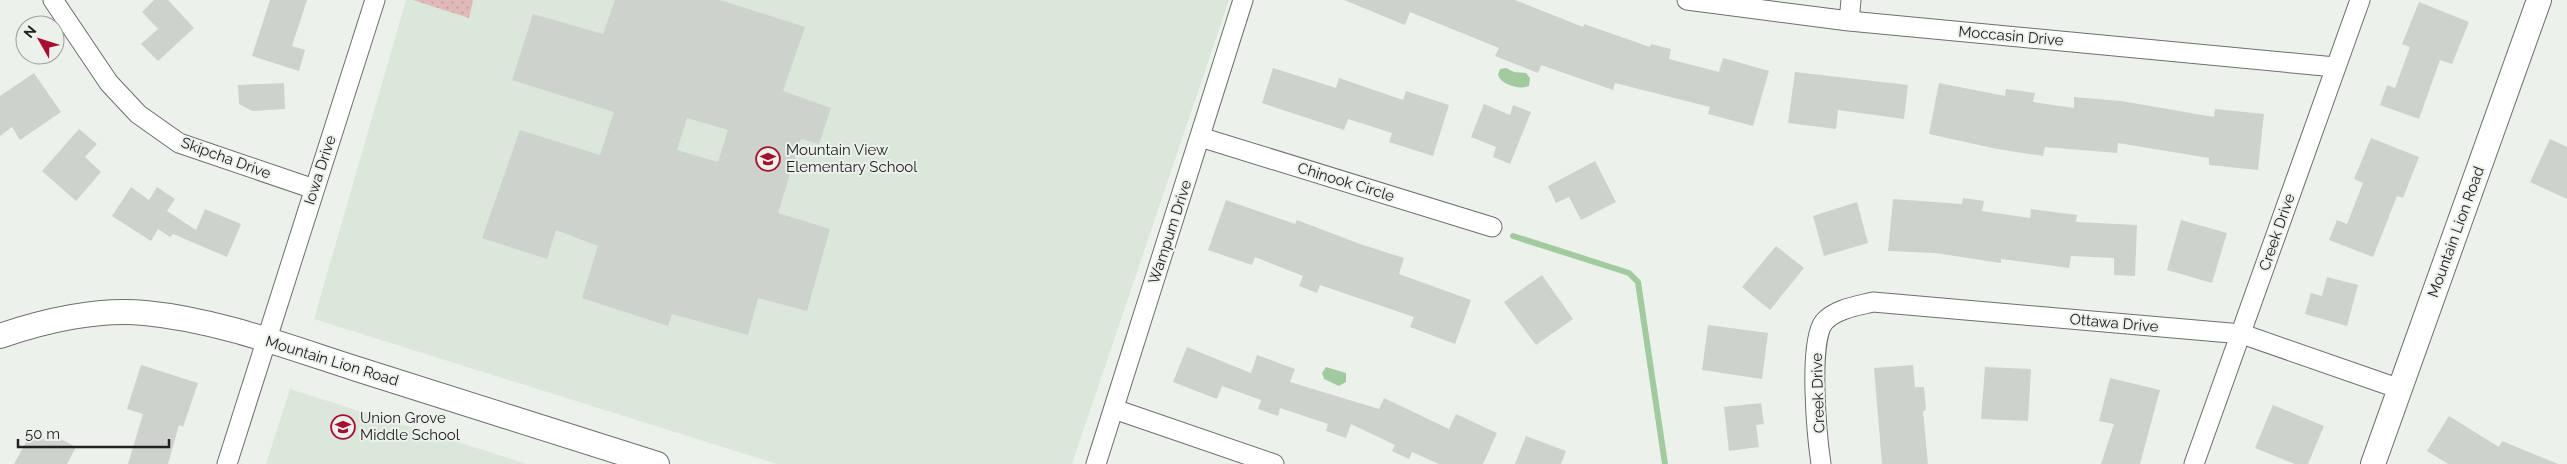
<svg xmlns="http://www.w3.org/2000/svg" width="2567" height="464" viewBox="0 0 2567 464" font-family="Raleway,sans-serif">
<defs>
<pattern id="park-dots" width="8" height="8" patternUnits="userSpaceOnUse" patternTransform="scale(1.25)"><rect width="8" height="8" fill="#e0b9b8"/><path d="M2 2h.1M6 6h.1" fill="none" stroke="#c09f9e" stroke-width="1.8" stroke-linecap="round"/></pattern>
</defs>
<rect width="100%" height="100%" fill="#ecf2eb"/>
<path fill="#dbe7db" d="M406,0H1229L1072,464H777L314,319Z
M290,389L527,464H266Z"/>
<path fill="url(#park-dots)" d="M413,0H473L469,18Z"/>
<path fill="#a1cb9f" d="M1506,68L1514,72L1526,73L1530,78L1529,86C1520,90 1501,85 1498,75L1500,69Z
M1326,367L1346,373V382L1339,386L1324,379L1322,373Z"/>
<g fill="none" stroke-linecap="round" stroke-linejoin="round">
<path stroke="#a1cb9f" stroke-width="6" d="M1513,236L1629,273L1638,282L1665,464"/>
</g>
<path fill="#cdd2cc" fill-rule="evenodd" d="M154,0H168L194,28L158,61L141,44L158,29L142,12Z
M270,0H307L292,46L305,50L299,71L252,56Z
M615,0H720L805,27L783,91L831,108L819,144L801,139L778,213L830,229L807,311L758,298L748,335L672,314L668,326L582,298L598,246L556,230L547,259L482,238L520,130L600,155L614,112L512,80L533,14L603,34ZM687,118L728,130L718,162L677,150Z
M1344,0H1515L1583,27L1584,24L1650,47L1651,44L1671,49L1669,59L1719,72L1723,58L1769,71L1753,126L1708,114L1710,107L1615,83L1613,90L1541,65L1538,73L1495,56L1499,48L1410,12L1405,25Z
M2419,2L2469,22L2452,64L2440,60L2419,119L2380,105L2387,85L2395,88L2410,47L2402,44Z
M1273,68L1336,88L1339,78L1403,100L1406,91L1449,105L1433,156L1389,142L1392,133L1348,119L1344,130L1262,103Z
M1795,72L1908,85L1904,119L1838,110L1836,129L1788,123Z
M34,73L61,112L20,140L12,127L0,136V96Z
M284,83L285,109L252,111L239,104L238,85Z
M1939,83L2005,96L2006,89L2035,93L2033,102L2074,108V97L2121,101L2214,117L2215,109L2264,114L2258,170L2209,165V158L2118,143L2117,153L2045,147L2043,156L1997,149L1929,134Z
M1484,104L1510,115L1513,105L1531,112L1510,164L1493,157L1496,147L1471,137Z
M79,129L97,144L85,157L101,172L76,201L42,171Z
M2371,138L2419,157L2403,198L2397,196L2373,257L2329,240L2337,220L2347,224L2363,183L2354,179Z
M2550,139L2567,147V199L2530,182Z
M1595,161L1616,202L1581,220L1569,197L1556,203L1548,186Z
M131,187L149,200L157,187L175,199L167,211L196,230L205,209L241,224L227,257L173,234L170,237L158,229L151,241L112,216Z
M1963,198L1984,201L1982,211L2030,218L2031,209L2077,215L2076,222L2137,225L2135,276L2114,275V258L2071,256L2069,268L2001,259V263L1935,253L1888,251L1893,199L1962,204Z
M1226,200L1295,224L1297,220L1360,244L1404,258L1399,274L1471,300L1455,344L1410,327L1414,317L1320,285L1317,293L1299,286L1303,276L1255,257L1252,265L1208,250Z
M1857,202L1868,243L1824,256L1813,216Z
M2181,220L2227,233L2212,283L2167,270Z
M1776,246L1804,268L1770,310L1742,287Z
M1542,275L1573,319L1536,345L1504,302Z
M2327,277L2358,285L2347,326L2305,314L2311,293L2322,296Z
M1708,325L1768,333L1762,379L1702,370Z
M1187,347L1251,373L1257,355L1295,369L1290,382L1379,409L1384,398L1449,429L1456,414L1497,433L1483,464H1439L1412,452L1409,459L1392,451L1395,445L1351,424L1346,438L1326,431L1328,424L1280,408L1278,416L1258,409L1261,400L1222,386L1217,399L1173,382Z
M141,365L198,383L183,427L179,425L168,464H128L143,414L127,409Z
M1913,365L1915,387H1924L1926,410L1923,411L1928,464H1882L1874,368Z
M1985,367L2031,369L2028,421L1981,419Z
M2110,378L2160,390L2140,464H2101L2114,424L2099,421Z
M1761,403L1764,424L1756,425L1759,447L1729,451L1724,407Z
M2273,405L2324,426L2308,464H2295L2255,448Z
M2449,416L2499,447L2502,441L2558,464H2448L2427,451Z
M31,433L47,441L51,434L76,447L67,464H14Z
M1526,436L1566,451L1561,464H1515Z"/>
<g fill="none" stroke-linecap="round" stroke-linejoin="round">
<g stroke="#6a706a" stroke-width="21">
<path id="minor" d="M53,0L109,83L138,114L179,143L314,189
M1687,0L1849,21L2335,67
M1849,21L1851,0
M1200,137L1492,227
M1114,409L1274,464
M227,464L375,0
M1096,464L1243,0
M1821,464C1817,437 1808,342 1824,322C1835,309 1857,306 1873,302L2242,334L2400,389
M2194,464L2360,0"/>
</g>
<g stroke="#6a706a" stroke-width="26">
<path id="tertiary" d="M0,336C43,321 99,308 145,313C218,320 288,347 357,369C457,401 557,432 657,464
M2373,464L2539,0"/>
</g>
<use href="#minor" stroke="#fff" stroke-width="19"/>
<use href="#tertiary" stroke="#fff" stroke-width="24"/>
</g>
<defs>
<g id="school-ring" transform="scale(1.25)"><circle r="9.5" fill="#ecf2eb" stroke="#a70e30" stroke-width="1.5"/><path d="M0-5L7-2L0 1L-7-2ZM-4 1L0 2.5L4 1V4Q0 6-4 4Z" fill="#a70e30"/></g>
</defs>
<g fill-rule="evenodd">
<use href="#school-ring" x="768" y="159"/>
<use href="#school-ring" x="343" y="427"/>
</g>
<g text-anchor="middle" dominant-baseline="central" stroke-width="4" stroke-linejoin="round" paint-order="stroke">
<g font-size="15" fill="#202220" stroke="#ecf2eb">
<text transform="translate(2011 36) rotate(5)">Moccasin Drive</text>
<text transform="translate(226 158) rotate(20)">Skipcha Drive</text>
<text transform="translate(320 170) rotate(-72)">Iowa Drive</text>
<text transform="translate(1346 182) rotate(17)">Chinook Circle</text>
<text transform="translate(1170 232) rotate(-72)">Wampum Drive</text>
<text transform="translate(2277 232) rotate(-71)">Creek Drive</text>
<text transform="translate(2456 232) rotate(-70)">Mountain Lion Road</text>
<text transform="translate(2114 323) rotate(5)">Ottawa Drive</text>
<text transform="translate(332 361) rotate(17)">Mountain Lion Road</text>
<text transform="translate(1818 393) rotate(-92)">Creek Drive</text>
</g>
<g font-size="15" fill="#202220" stroke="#ecf2eb" text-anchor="start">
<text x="786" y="150">Mountain View<tspan x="786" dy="17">Elementary School</tspan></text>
<text x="360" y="418">Union Grove<tspan x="360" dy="17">Middle School</tspan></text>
</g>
</g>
<g transform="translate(40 40) rotate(309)"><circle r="24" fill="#ecf2eb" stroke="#9a9f9a"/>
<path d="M0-4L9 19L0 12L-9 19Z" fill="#a70e30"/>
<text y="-8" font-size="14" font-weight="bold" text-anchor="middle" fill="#202220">N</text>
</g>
<path d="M18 439v8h151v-8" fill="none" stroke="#202220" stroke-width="2.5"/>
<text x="25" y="439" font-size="15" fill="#202220" stroke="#ecf2eb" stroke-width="4" paint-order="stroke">50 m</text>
</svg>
